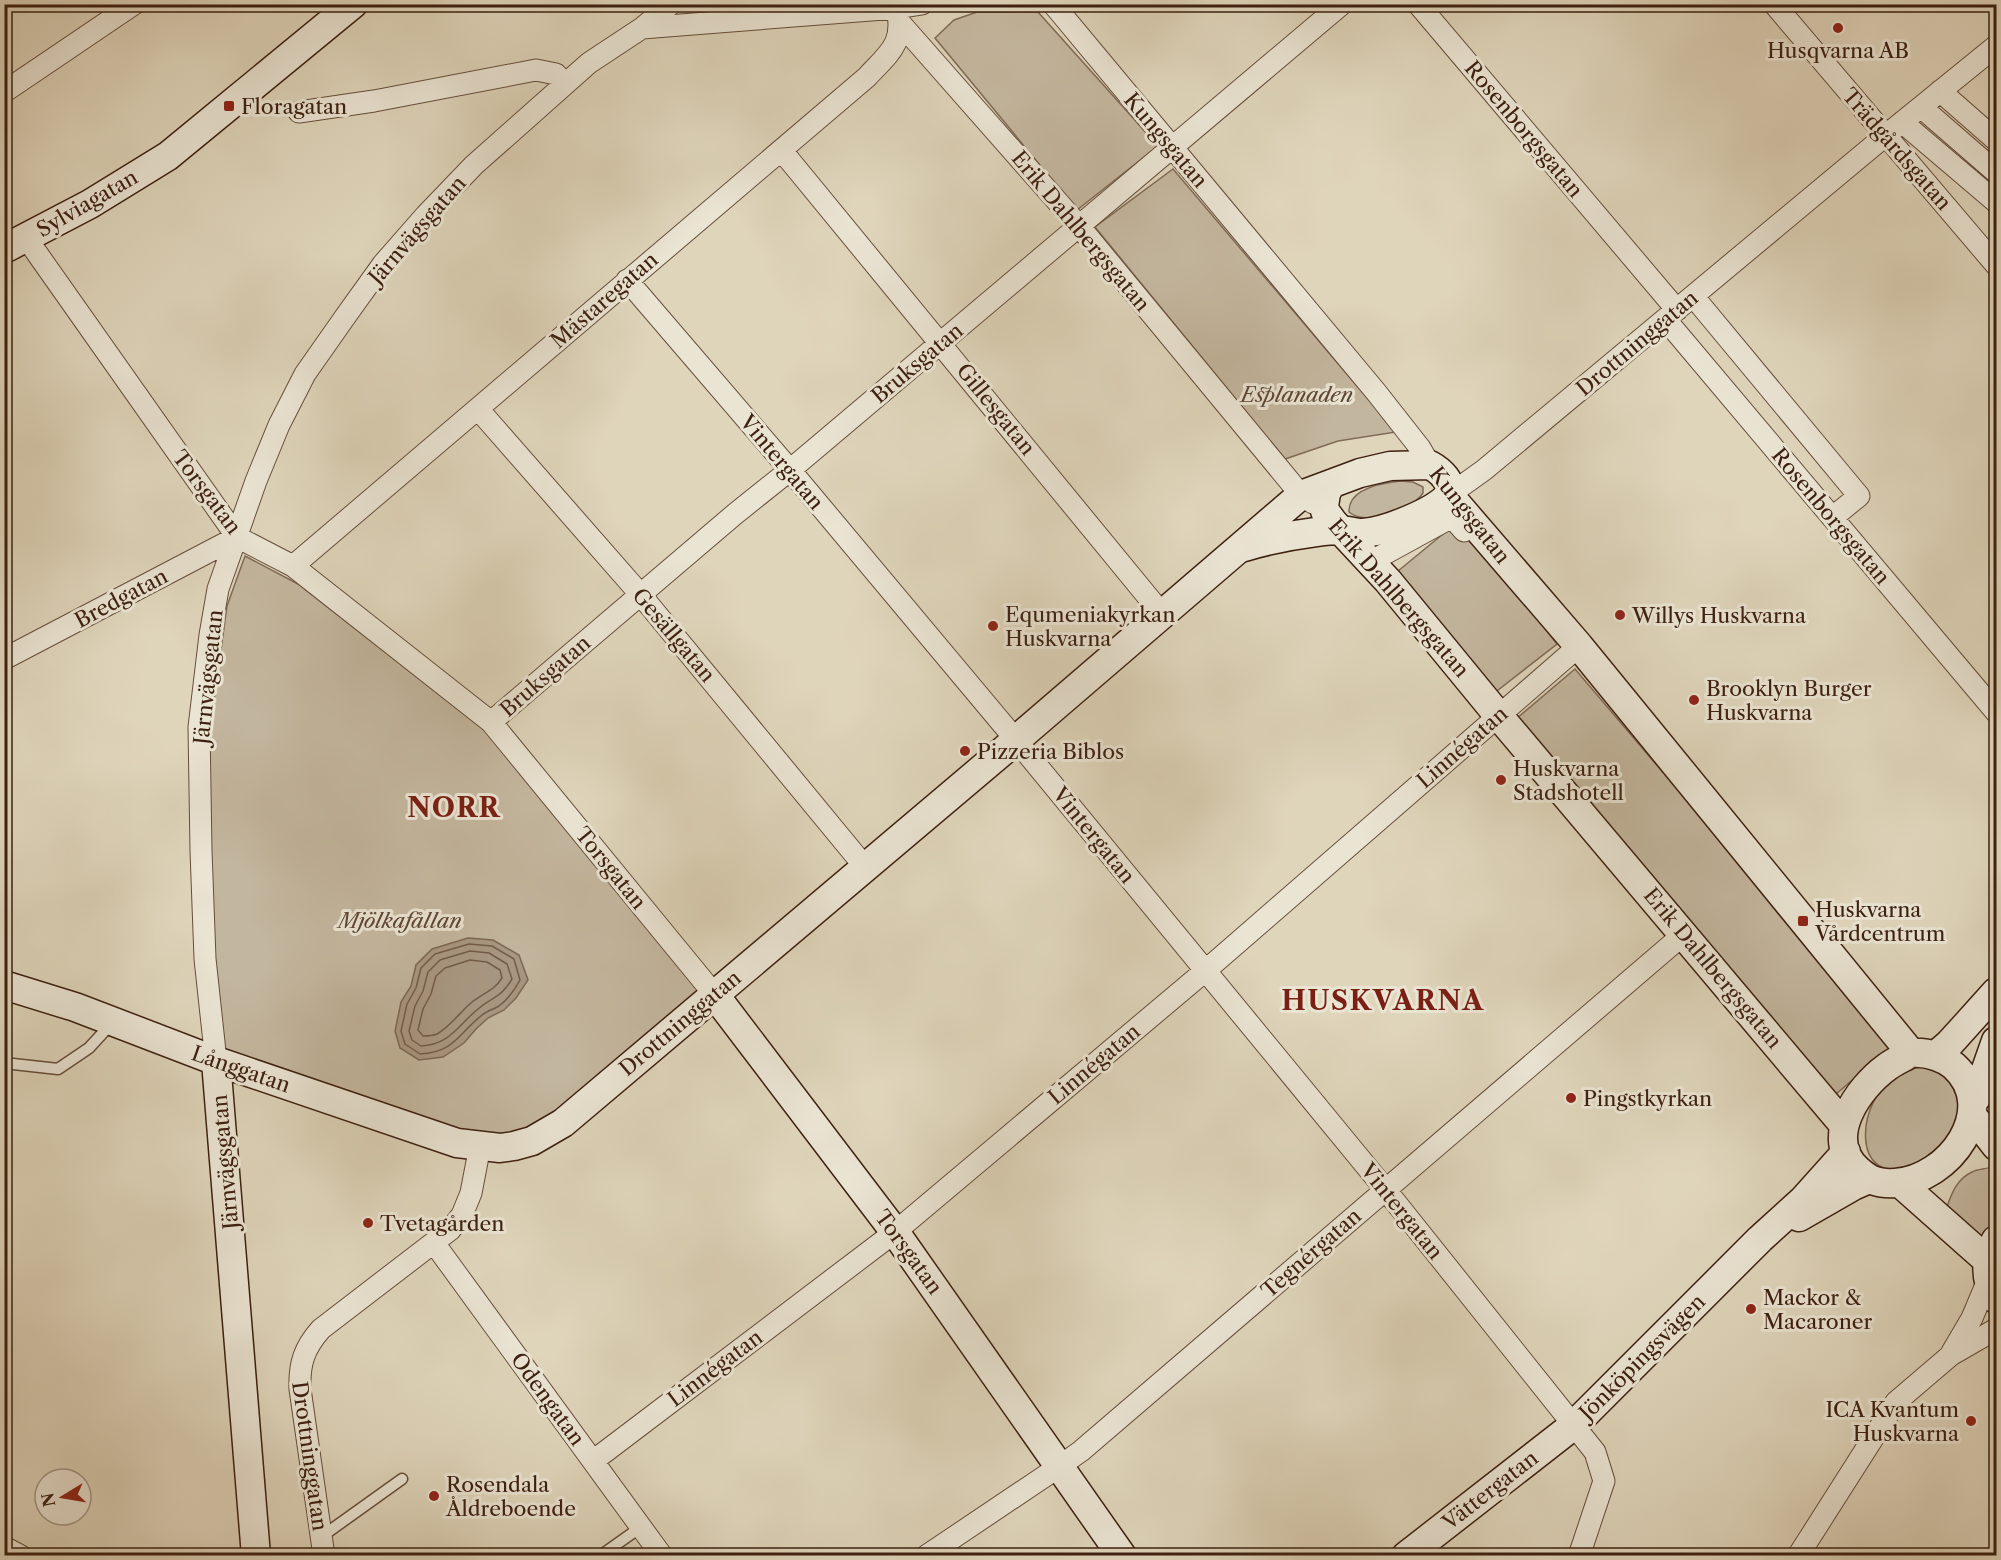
<svg xmlns="http://www.w3.org/2000/svg" width="2001" height="1560" viewBox="0 0 2001 1560" font-family="'Libre Caslon Text',serif">
<rect width="100%" height="100%" fill="#dfd5bb"/>
<filter id="stains"><feTurbulence type="fractalNoise" baseFrequency=".00333" numOctaves="4"/><feColorMatrix values="0 0 0 0 .2 0 0 0 0 .09 0 0 0 0 .02 0 0 0 .5 -.17"/></filter>
<radialGradient id="worn" r=".72"><stop offset=".6" stop-color="#630" stop-opacity="0"/><stop offset="1" stop-color="#630" stop-opacity=".3"/></radialGradient>
<path fill="#c3b69e" stroke="#806b57" stroke-width="1.5" d="M977,12H1038L1158,146L1077,210L935,38L954,20Z
M1173,169L1396,432L1338,441L1285,459L1095,227Z
M1400,481L1413,482L1423,487V493C1412,510 1366,527 1349,512C1348,489 1382,483 1400,481Z
M1454,525L1470,534L1557,644L1493,694L1392,576Z
M245,556L298,584L487,732L699,990L553,1115L525,1131L473,1141L226,1057L215,957L211,854L209,737L227,606Z
M1575,669L1894,1044L1835,1095L1516,719Z
M1921,1066L1939,1069L1956,1084L1962,1115C1956,1124 1942,1152 1935,1158C1930,1162 1919,1164 1913,1166C1849,1189 1855,1098 1899,1073C1905,1070 1914,1068 1921,1066Z
M1995,1165L1996,1228L1985,1246L1945,1212C1951,1196 1955,1180 1972,1172C1979,1168 1988,1170 1995,1165Z"/>
<path fill="#a89781" stroke="#7d6754" stroke-width="1.5" d="M468,938L493,940L519,955L528,980L516,998L504,1010L488,1018L476,1029L464,1043L443,1057L419,1060L400,1048L395,1031L401,1002L411,986L416,965L432,949Z"/>
<g fill="none" stroke-linecap="round" stroke-linejoin="round">
<path stroke="#725c48" stroke-width="1.5" d="M469,944L492,946L514,959L520,980C515,989 509,999 499,1006C494,1009 487,1011 482,1015C458,1034 455,1052 420,1054L405,1044L401,1031L407,1004L416,988L421,968L435,954Z
M470,951L489,953L507,964L512,979C500,999 493,996 478,1009C458,1025 450,1045 421,1046L412,1040L409,1031L415,1006L423,991L428,972L440,960Z
M470,960L487,962L500,970L502,978C494,991 483,993 472,1002C460,1012 451,1026 437,1034C432,1036 428,1036 423,1036L418,1030L423,1009L431,994L436,976L445,968Z"/>
<g stroke="#664d3b" stroke-width="13">
<path id="lane" d="M4,1063L58,1069L89,1048L111,1024
M321,1537L402,1479
M600,1556L641,1527"/>
</g>
<g stroke="#664d3b" stroke-width="23">
<path id="street" d="M1053,4L1376,392L1420,448L1430,465
M1418,4L1677,310
M1774,4L1996,265
M897,8L922,4
M901,24L1079,226L1301,495L1313,503
M1940,91L1996,140
M4,92L134,4
M1921,107L1996,172
M299,112L374,101L536,70L556,74L564,85
M1902,122L1996,202
M782,151L1162,614
M34,249L237,537L293,566L491,722L714,994
M627,280L790,470L1016,740L1385,1189L1595,1452L1604,1481L1579,1556
M1693,296L1859,496L1833,517
M1666,320L1996,712
M478,409L640,594L865,867
M1449,495L1484,470L1885,136L1996,46
M1379,557L1452,517L1464,531
M293,566L867,77C889,53 905,44 897,8L642,28
M4,659L237,537
M491,722L735,514L790,470L1342,4
M216,1061L205,959L201,851L199,727L210,635L218,589L256,481L279,425L305,374L345,317L383,264L426,215L474,165L589,63L642,28L671,4
M434,1243L662,1556
M1952,1352L1972,1318L1988,1280
M593,1461L895,1232L1205,971L1579,646
M4,1547L21,1556
M324,1556L300,1389C299,1364 304,1348 321,1329L450,1230L462,1215L471,1193L480,1146
M926,1556L1060,1466L1081,1451L1684,934
M1798,1556L1896,1402L1951,1355L1996,1329"/>
</g>
<g stroke="#3d2010" stroke-width="31">
<path id="secondary" d="M4,249L90,204L168,156L353,4
M1331,484L1326,493L1324,506L1325,511L1333,522L1388,581L1498,715L1843,1124
M1244,547C1268,540 1292,535 1316,532C1324,531 1332,530 1339,530C1347,530 1354,533 1362,533C1384,532 1435,512 1449,495
M4,985L75,1007L216,1061L457,1143L500,1148L514,1146L532,1141L563,1123L1016,740L1301,495L1360,473L1390,466L1430,465C1441,471 1453,482 1449,495L1579,646L1911,1053
M714,994L895,1232L1122,1556
M1911,1053C1927,1052 1941,1056 1954,1066C2001,1109 1949,1180 1895,1183C1879,1184 1870,1181 1858,1170C1822,1139 1858,1088 1887,1067C1895,1061 1903,1058 1911,1053Z
M1935,1056L1950,1043L1996,992
M216,1061L256,1556
M1976,1098L1996,1041
M1975,1119L1996,1146
M1900,1183L1988,1261
M1799,1217L1853,1186L1869,1179
M1996,1240C1984,1259 1985,1280 1996,1299
M1406,1556L1574,1425L1760,1239L1803,1200L1846,1152"/>
</g>
<use href="#lane" stroke="#eae4d3" stroke-width="10"/>
<use href="#street" stroke="#eae4d3" stroke-width="21"/>
<use href="#secondary" stroke="#eae4d3" stroke-width="28"/>
</g>
<g fill="#8f2418" stroke="#eae4d3" stroke-width="2">
<circle cx="1838" cy="28" r="6"/>
<rect x="223" y="100" width="12" height="12" rx="3"/>
<circle cx="1620" cy="615" r="6"/>
<circle cx="993" cy="626" r="6"/>
<circle cx="1694" cy="700" r="6"/>
<circle cx="965" cy="751" r="6"/>
<circle cx="1501" cy="780" r="6"/>
<rect x="1797" y="915" width="12" height="12" rx="3"/>
<circle cx="1571" cy="1098" r="6"/>
<circle cx="368" cy="1223" r="6"/>
<circle cx="1751" cy="1309" r="6"/>
<circle cx="1971" cy="1421" r="6"/>
<circle cx="434" cy="1496" r="6"/>
</g>
<g text-anchor="middle" dominant-baseline="central" stroke-width="6" stroke-linejoin="round" paint-order="stroke">
<g font-size="21" fill="#3d2010" stroke="#eae4d3" text-anchor="start">
<text x="1838" y="50" text-anchor="middle">Husqvarna AB</text>
<text x="241" y="106">Floragatan</text>
<text x="1005" y="614">Equmeniakyrkan<tspan x="1005" dy="24">Huskvarna</tspan></text>
<text x="1632" y="615">Willys Huskvarna</text>
<text x="1706" y="688">Brooklyn Burger<tspan x="1706" dy="24">Huskvarna</tspan></text>
<text x="977" y="751">Pizzeria Biblos</text>
<text x="1513" y="768">Huskvarna<tspan x="1513" dy="24">Stadshotell</tspan></text>
<text x="1815" y="909">Huskvarna<tspan x="1815" dy="24">Vårdcentrum</tspan></text>
<text x="1583" y="1098">Pingstkyrkan</text>
<text x="380" y="1223">Tvetagården</text>
<text x="1763" y="1297">Mackor &amp;<tspan x="1763" dy="24">Macaroner</tspan></text>
<text x="1959" y="1409" text-anchor="end">ICA Kvantum<tspan x="1959" dy="24">Huskvarna</tspan></text>
<text x="446" y="1484">Rosendala<tspan x="446" dy="24">Åldreboende</tspan></text>
</g>
<g font-size="21" fill="#3d2010" stroke="#eae4d3">
<text transform="translate(1524 129) rotate(50)">Rosenborgsgatan</text>
<text transform="translate(1166 140) rotate(50)">Kungsgatan</text>
<text transform="translate(1897 149) rotate(49)">Trädgårdsgatan</text>
<text transform="translate(87 203) rotate(-30)">Sylviagatan</text>
<text transform="translate(417 230) rotate(-49)">Järnvägsgatan</text>
<text transform="translate(1081 231) rotate(50)">Erik Dahlbergsgatan</text>
<text transform="translate(604 300) rotate(-41)">Mästaregatan</text>
<text transform="translate(1637 343) rotate(-40)">Drottninggatan</text>
<text transform="translate(917 363) rotate(-40)">Bruksgatan</text>
<text transform="translate(996 409) rotate(51)">Gillesgatan</text>
<text transform="translate(782 462) rotate(50)">Vintergatan</text>
<text transform="translate(207 492) rotate(53)">Torsgatan</text>
<text transform="translate(1470 515) rotate(52)">Kungsgatan</text>
<text transform="translate(1831 516) rotate(50)">Rosenborgsgatan</text>
<text transform="translate(121 598) rotate(-28)">Bredgatan</text>
<text transform="translate(1399 598) rotate(49)">Erik Dahlbergsgatan</text>
<text transform="translate(674 635) rotate(50)">Gesällgatan</text>
<text transform="translate(545 676) rotate(-41)">Bruksgatan</text>
<text transform="translate(208 677) rotate(-84)">Järnvägsgatan</text>
<text transform="translate(1462 747) rotate(-41)">Linnégatan</text>
<text transform="translate(1094 835) rotate(51)">Vintergatan</text>
<text transform="translate(611 868) rotate(51)">Torsgatan</text>
<text transform="translate(1713 968) rotate(50)">Erik Dahlbergsgatan</text>
<text transform="translate(680 1023) rotate(-40)">Drottninggatan</text>
<text transform="translate(1094 1064) rotate(-40)">Linnégatan</text>
<text transform="translate(241 1069) rotate(19)">Långgatan</text>
<text transform="translate(225 1162) rotate(-95)">Järnvägsgatan</text>
<text transform="translate(1402 1211) rotate(51)">Vintergatan</text>
<text transform="translate(909 1252) rotate(54)">Torsgatan</text>
<text transform="translate(1311 1253) rotate(-41)">Tegnérgatan</text>
<text transform="translate(1642 1357) rotate(-45)">Jönköpingsvägen</text>
<text transform="translate(715 1368) rotate(-37)">Linnégatan</text>
<text transform="translate(548 1399) rotate(54)">Odengatan</text>
<text transform="translate(310 1456) rotate(82)">Drottninggatan</text>
<text transform="translate(1490 1490) rotate(-38)">Vättergatan</text>
</g>
<g font-size="21" font-style="italic" fill="#5e4634" stroke="#eae4d3">
<text x="1297" y="394">Esplanaden</text>
<text x="400" y="920">Mjölkafållan</text>
</g>
<g font-size="27" font-weight="bold" letter-spacing="1.5" fill="#7a1f14" stroke="#eae4d3">
<text x="454" y="807">NORR</text>
<text x="1383" y="1000">HUSKVARNA</text>
</g>
</g>
<rect width="2001" height="1560" fill="none" stroke="#dfd5bb" stroke-width="24"/>
<rect x="6" y="6" width="1989" height="1548" fill="none" stroke="#3d2010" stroke-width="3"/>
<rect x="12" y="12" width="1977" height="1536" fill="none" stroke="#3d2010" stroke-width="1.5"/>
<g transform="translate(63 1497) rotate(259)"><circle r="28" fill="#eae4d3" stroke="#a59685" stroke-width="1.5"/>
<path d="M0-4.5L10 22L0 15L-10 22Z" fill="#8f2418"/>
<text y="-9" font-size="16" font-weight="bold" text-anchor="middle" fill="#3d2010">N</text>
</g>
<rect width="100%" height="100%" filter="url(#stains)"/>
<rect width="100%" height="100%" fill="url(#worn)"/>
</svg>
